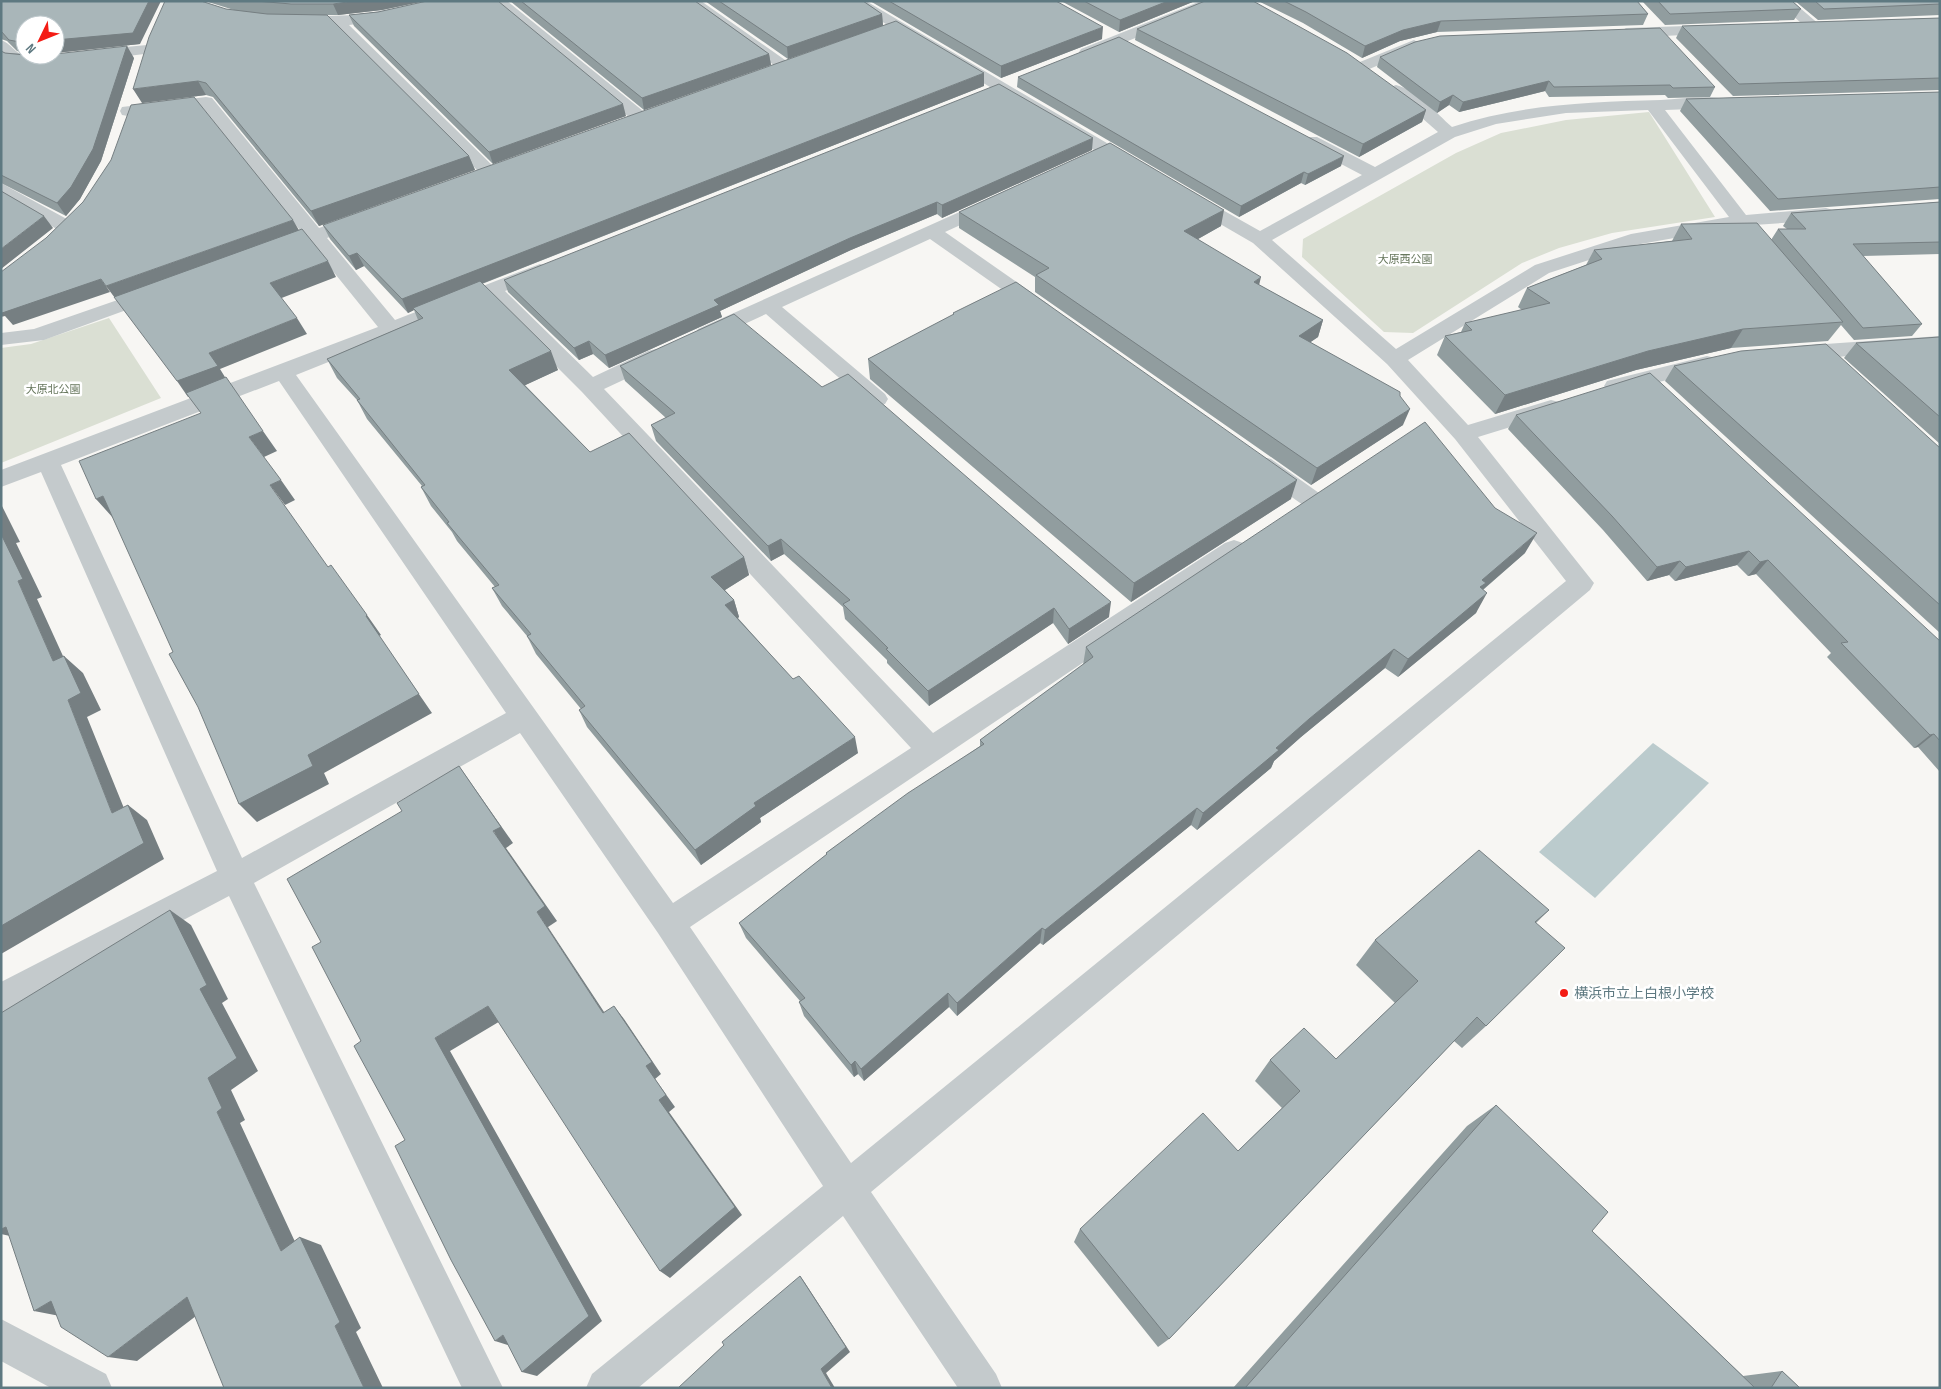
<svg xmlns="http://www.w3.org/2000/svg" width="1941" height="1389" viewBox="0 0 1941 1389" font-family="'Sofia Sans Condensed','Noto Sans JP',sans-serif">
<rect width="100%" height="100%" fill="#f7f6f3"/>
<path fill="#dadfd3" d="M1649,112L1715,217L1612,233L1559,248L1522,263L1413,333L1384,332L1302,257L1303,239L1456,153L1501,133L1566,120Z
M109,318L161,398L1,463V348L31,344Z"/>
<path fill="#bbcbcd" d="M1653,743L1709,783L1595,898L1539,852Z"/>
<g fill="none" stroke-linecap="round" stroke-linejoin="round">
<path fill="#c4cacc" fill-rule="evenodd" d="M438,1H464L462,4L397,19L349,25L496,169L499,173L496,177H484L333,26L295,27L287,22L295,17L357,15Z
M491,1H507L648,115L650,119L648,123H636Z
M684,1H701L795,67L787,72L781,70Z
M848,1H866L1139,162L1142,166L1139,170H1127Z
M1201,1H1222L1220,4L1093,55L1087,57L1079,52L1081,49Z
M1776,1H1792L1821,26L1813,31L1808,29Z
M1716,25L1721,27L1724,30L1721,33L1626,38L1618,33L1626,28Z
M1,40C10,43 15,53 25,56C34,58 46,53 52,61L50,64C33,68 14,66 1,55Z
M1414,40L1422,45L1419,48L1367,70H1355L1353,67L1355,64Z
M147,45L155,50L153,53L94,60L86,55L94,50Z
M1396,85C1417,90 1436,113 1452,127C1522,104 1589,102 1661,100C1681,99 1706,95 1726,99L1728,103L1726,107L1720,108L1665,110L1746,215L1826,208L1833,210L1835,214L1833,218L1826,220L1754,225L1761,234L1758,238C1746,241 1743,236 1736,227L1635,245L1549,273L1408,360L1468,425L1551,400L1559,402L1562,407L1559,412L1478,437L1594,583L1590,590L871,1192L996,1374L1002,1388H958L843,1216L638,1388H586L592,1374L823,1186L658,933L520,733L254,883L503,1388H462L229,896L1,1016V982L217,871L41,472L1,487V470L378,327L311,244L280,255H266L263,251L266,247L303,234L202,107L128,116L122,115L120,111L122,107L206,97L212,98L319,228L355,215H369L371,219L369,223L327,238L395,320L540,264L547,266L550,270L547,274L505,291L593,377L648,351L656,349L664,351L667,356L664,361L604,389L933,733L1225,543L1234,540L1243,543L1246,549L1243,555L690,927L851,1163L1566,581L1455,439L1387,364L1253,243L1184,203L1181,199L1184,195H1196L1260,231L1362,175L1305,145L1302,141L1305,137H1317L1375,167L1438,132L1414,111L1390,93L1388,90L1390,87ZM1648,110L1729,217L1631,234L1535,265L1396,349L1272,240L1455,137L1496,124L1566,113ZM488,298L582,392L911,748L673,903L296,375ZM279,381L506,713L242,858L61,465Z
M1,183L74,223L76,227L74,231H60L1,196Z
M993,197L1000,199L1002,203L1000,207L945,232L1048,304L1051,308L1048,312L1041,314L1034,312L930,239L782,307L885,394L888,399L885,404L877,406L869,404L766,314L712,339L705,340L698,339L695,334L698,329Z
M155,287L162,289L165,293L162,297L44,340L1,345V333L34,329Z
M1940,336V349L1797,360L1789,358L1786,353L1789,348L1797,346Z
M1707,356L1715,358L1718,363L1715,368L1615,393L1607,391L1604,386L1607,381Z
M1263,457L1271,459L1319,493L1323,499L1319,505L1311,507L1303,505L1255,471L1251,465L1255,459Z
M1,1319L106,1374L112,1388H51L1,1361Z"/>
</g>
<path fill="#919d9f" d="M1,1L140,44L55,53V25H25V53L17,51L7,41L1,39Z
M205,1H425L382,10L338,15H320L469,156L475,170L319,226L213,97L206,95L142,103L226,9L234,10Z
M510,1H695L769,54L771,65L644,110Z
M705,1H863L882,14L883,26L788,59Z
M870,1H1056L1102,39L1001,78Z
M1061,1H1195L1119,32Z
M1258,1H1637L1648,14L1643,25L1437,32L1400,41L1362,58L1303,23Z
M1642,1H1792L1801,9L1794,20L1665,25Z
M1795,1H1940V15L1818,20Z
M378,12L626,116L493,164L354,26L349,15Z
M1940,18V90L1733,96L1676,38L1682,26Z
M1137,29L1426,110L1422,122L1359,157L1135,40Z
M1,51L5,53L25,54L134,58L101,161L80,199L66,216L1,183Z
M1380,57L1715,87L1710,97L1668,98L1665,95L1549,97L1545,91L1459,112L1449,105L1437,113L1377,67Z
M1018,77L1341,166L1305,185L1301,183L1239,217L1017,87Z
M984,86L482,284L558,370L525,385L590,452L744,557L749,575L725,590L734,600L739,617L738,618L858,753L760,818L761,822L701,865L587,727L579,710L581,709L536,654L527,636L502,606L492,588L495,587L457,541L452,532L431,506L421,487L422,486L367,419L357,400L337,378L327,359L418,320L414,310L408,313L364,266L356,270L330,239L323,225Z
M1940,92V199L1770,211L1680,111L1686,99Z
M1092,150L942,218L937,214L851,250L720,311L722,317L609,368L593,354L579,360L508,292L504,280Z
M1940,202V254L1863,256L1922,324L1912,336L1854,340L1841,325L1828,341L1731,348L1636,370L1495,414L1437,355L1445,336L1461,332L1465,323L1522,310L1518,307L1527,288L1586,265L1594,250L1672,241L1681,224L1771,240L1778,229H1787L1783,226L1791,213Z
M959,212L1221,226L1198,239L1259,285L1323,320L1318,337L1310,342L1400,396L1403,425L1311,485L1035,292V277L959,228Z
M953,313L1291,499L1131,602L870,379L868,359L953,315Z
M1940,338V444L1844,358L1856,343Z
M620,366L822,387L1109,617L1068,644L1053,623L929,706L887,663V660L845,619L843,607L784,554L771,561L656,441L651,425L666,418L625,381Z
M1674,366L1940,448V633L1665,381Z
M1516,415L1940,641V772L1918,747L1914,748L1827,657L1831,653L1756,574L1748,576L1737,565L1675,581L1669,575L1647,581L1603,530L1508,429Z
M1525,553L1483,590L1476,613L1398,677L1385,668L1301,737L1274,761L1271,768L1197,830L1191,825L1043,945L1040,943L957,1016L949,1007L864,1081L858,1074L854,1077L804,1016L799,1002L800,1001L746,938L739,923L826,855V853L980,746V740L1083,665L1086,647Z
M1549,910L1536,923L1486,1026L1462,1048L1454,1041L1169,1339L1158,1347L1074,1242L1080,1229L1238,1151L1282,1108L1255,1081L1270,1060L1336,1059L1395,1003L1356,965L1375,940Z
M1496,1105L1592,1231L1743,1376L1782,1371L1800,1388H1233L1467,1126Z"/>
<path fill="#767f82" d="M149,1H161L140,44L55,53V40Z
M355,1H425L382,10L338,15L333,4Z
M1168,1H1195L1119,32L1120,20Z
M882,14L883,26L788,59L787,47Z
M1441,21L1437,32L1400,41L1362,58L1365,46L1403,30Z
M1103,27L1102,39L1001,78V66Z
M127,46L134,58L101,161L80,199L66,216L57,203Z
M769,54L771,65L644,110L642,98Z
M984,73V86L415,310L413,308L414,310L408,313L402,299Z
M198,81L206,95L142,103L133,89Z
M1549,81L1545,91L1459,112L1463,102Z
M1453,95L1449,105L1437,113L1440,102Z
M623,104L626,116L493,164L489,152Z
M1426,110L1422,122L1359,157L1363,144Z
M1093,138L1092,150L942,218V205Z
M469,156L475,170L319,226L311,211Z
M1344,156L1341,166L1305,185L1308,174Z
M1304,172L1301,183L1239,217L1241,206Z
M937,202V214L851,250L720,311L722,317L609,368L605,355L714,300L850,238Z
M1224,210L1221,226L1182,248L1184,231Z
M44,216L53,228L1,269V249Z
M293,220L300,232L115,298L106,286Z
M357,253L364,266L356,270L349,256Z
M328,261L336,277L279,299L270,283Z
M1261,277L1257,294L1254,282Z
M101,279L110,292L13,325L5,316L1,317V310Z
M297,318L307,334L220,369L228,382L188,397L177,381L209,353Z
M1323,320L1318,337L1295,353L1299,336Z
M1743,329L1731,348L1636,370L1495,414L1505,395L1648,351Z
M589,341L593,354L579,360L574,348Z
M551,351L558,370L517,389L509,370Z
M1410,409L1403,425L1311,485L1317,468Z
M263,431L277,451L264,457L249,437Z
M281,480L295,500L285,505L270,485Z
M1297,480L1291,499L1131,602L1134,583Z
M103,496L114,519L96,499Z
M1,504L20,542L16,543L42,597L37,599L73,678L53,661L18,581L1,534Z
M1537,533L1525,553L1480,592L1475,602L1482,580Z
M781,539L784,554L771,561L768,546Z
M1749,551L1737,565L1675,581L1686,567Z
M744,557L749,575L717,595L711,577Z
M1768,560L1756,574L1748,576L1760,562Z
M1680,561L1669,575L1647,581L1657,567Z
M1487,593L1476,613L1398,677L1408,659Z
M734,600L739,617L730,623L725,605Z
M1111,602L1109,617L1068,644L1069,629Z
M1054,608L1053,623L929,706L928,691Z
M367,615L381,635L379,636L432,713L324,773L329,784L257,822L239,804L308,755L366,616Z
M1394,649L1385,668L1301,737L1274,761L1271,768L1197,830L1203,813L1309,719Z
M64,656L83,673L101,710L87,717L132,828L112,813L68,700Z
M1934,734L1918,747L1914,748L1930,735Z
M855,737L858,753L760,818L761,822L701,865L695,850L754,803Z
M459,766L513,843L506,848L557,921L548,927L614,1027L603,1013L537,912Z
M128,805L147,820L164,859L1,954V926Z
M1197,808L1191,825L1043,945L1045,930Z
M170,910L191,925L228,999L222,1003L258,1071L231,1090L245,1120L240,1123L303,1259L281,1251L217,1112L208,1078L200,989Z
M1042,928L1040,943L957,1016V1003Z
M948,993L949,1007L864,1081L861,1069Z
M488,1006L502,1020L450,1051L602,1321L537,1376L522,1372L435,1038Z
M614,1006L624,1019L661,1074L655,1079L675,1107L669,1112L742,1215L670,1278L660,1271L659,1100L646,1066Z
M855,1061L858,1074L854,1077L851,1065Z
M6,1227L28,1240L1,1234V1229Z
M300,1237L321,1245L361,1328L356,1332L383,1388H364L335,1326Z
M800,1276L805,1283L850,1352L826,1373L835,1388H832L821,1369Z
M187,1297L213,1303L137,1361L108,1357Z
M51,1301L65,1317L34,1311Z
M503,1335L511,1346L495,1341Z"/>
<path fill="#a9b6b9" stroke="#767f82" d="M1,1H149L133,33L55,40V25H25V43L9,40L1,31Z
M165,1H201L226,9L267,14L327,15L469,156L311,211L206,83L198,81L133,89L149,37Z
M256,1H355L333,4H291Z
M427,1H498L623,104L489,152L349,15L378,12Z
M521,1H695L769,54L642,98Z
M719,1H863L882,14L787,47Z
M889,1H1056L1103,27L1001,66Z
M1084,1H1168L1120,20Z
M1205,1H1253L1347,53L1426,110L1363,144L1137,29Z
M1284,1H1637L1648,14L1441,21L1403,30L1365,46L1306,12Z
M1658,1H1792L1801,9L1670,14Z
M1815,1H1940V4L1824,9Z
M1940,18V78L1739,84L1682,26Z
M896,21L984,73L402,299L357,253L349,256L323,225Z
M1660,28L1715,87L1673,88L1670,85L1554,87L1549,81L1463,102L1453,95L1440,102L1380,57L1415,42L1440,36Z
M1119,37L1344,156L1308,174L1304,172L1241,206L1018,77Z
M127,46L93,149L71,187L57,203L1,175V51L5,53L25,55H55V54Z
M999,84L1093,138L942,205L937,202L850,238L714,300L719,305L605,355L589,341L574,348L504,280Z
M1940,92V187L1778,199L1686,99Z
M194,97L293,220L106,286L101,279L2,313L1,311V272L46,238L83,202L111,160L131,105Z
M1110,143L1224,210L1184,231L1261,277L1254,282L1323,320L1299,336L1400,392V396L1410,409L1317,468L1036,275L1049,268L959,212Z
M1,191L44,216L1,249Z
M1940,202V242L1853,244L1922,324L1863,328L1778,229H1806L1791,213Z
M1757,223L1843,322L1743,329L1648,351L1505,395L1445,336L1472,330L1465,323L1550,303L1527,288L1602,259L1594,250L1692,239L1681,224Z
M302,229L328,261L270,283L297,318L209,353L218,366L177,381L114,297Z
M480,281L551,351L509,370L590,452L629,433L744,557L711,577L734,600L725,605L793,679L799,676L855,737L754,803L756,806L695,850L579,710L585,706L527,636L531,634L492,588L499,585L447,523L449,522L421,487L425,485L357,400L360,399L327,359L423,318L413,308Z
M1016,282L1297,480L1134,583L868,359L954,314L953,313Z
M734,314L822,387L848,374L1111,602L1069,629L1054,608L928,691L886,649L888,648L843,604L850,600L781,539L768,546L651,425L675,413L620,366Z
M1939,337L1940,338V417L1856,343Z
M1826,344L1940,448V605L1674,366L1741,351Z
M1650,373L1940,641V741L1934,734L1930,735L1841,643L1848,642L1768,560L1760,562L1749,551L1686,567L1680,561L1657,567L1612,516L1516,415Z
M226,377L263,431L249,437L281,480L270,485L328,567L331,565L367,615L366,616L419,694L308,755L313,766L239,804L198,707L169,654L173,652L103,496L96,499L79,461L201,413L186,393Z
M1425,422L1495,508L1537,533L1482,580L1486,583L1480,587L1487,593L1408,659L1394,649L1309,719L1276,748L1279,750L1203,813L1197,808L1045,930L1042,928L957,1003L948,993L861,1069L855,1061L851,1065L799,1002L805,998L739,923L827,854L826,853L908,793L984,744L980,740L1093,657L1086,647Z
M1,534L23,579L18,581L53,661L64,656L81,693L68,700L112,813L128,805L144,843L1,926Z
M459,766L501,827L493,831L545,906L537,912L603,1013L614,1006L652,1062L646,1066L666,1095L659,1100L735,1207L660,1271L488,1006L435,1038L589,1316L522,1372L503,1335L495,1341L451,1260L395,1146L405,1140L354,1046L361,1041L312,947L321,942L287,879L402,811L397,803Z
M1479,850L1549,910L1535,922L1565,948L1486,1026L1477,1017L1169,1339L1080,1229L1203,1113L1238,1151L1300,1091L1270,1060L1304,1028L1336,1059L1418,981L1375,940Z
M170,910L207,985L200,989L237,1058L208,1078L222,1108L217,1112L281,1251L300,1237L340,1322L335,1326L364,1388H224L187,1297L108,1357L61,1327L51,1301L34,1311L6,1227L1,1229V1013Z
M1496,1105L1608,1212L1592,1231L1755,1388H1245Z
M800,1276L846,1347L821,1369L832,1388H678L724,1345L722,1342Z
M1782,1371L1800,1388H1771Z"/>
<circle fill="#f41c15" stroke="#fff" stroke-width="2" cx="1564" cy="993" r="5"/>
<g text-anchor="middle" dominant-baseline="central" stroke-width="5" stroke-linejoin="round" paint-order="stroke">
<g font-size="11" fill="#68785e" stroke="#fff">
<text x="1405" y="259">大原西公園</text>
<text x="53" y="389">大原北公園</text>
</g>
<g font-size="14" fill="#5e7981" stroke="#fff" text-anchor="start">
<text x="1574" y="993">横浜市立上白根小学校</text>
</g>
</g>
<rect width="1941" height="1389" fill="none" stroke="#5e7981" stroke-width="5"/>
<g transform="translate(40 40) rotate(227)"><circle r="24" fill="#ffffff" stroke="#bfc9cd"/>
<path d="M0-4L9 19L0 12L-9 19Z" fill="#f41c15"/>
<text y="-8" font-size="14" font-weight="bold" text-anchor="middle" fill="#5e7981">N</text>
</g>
</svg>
